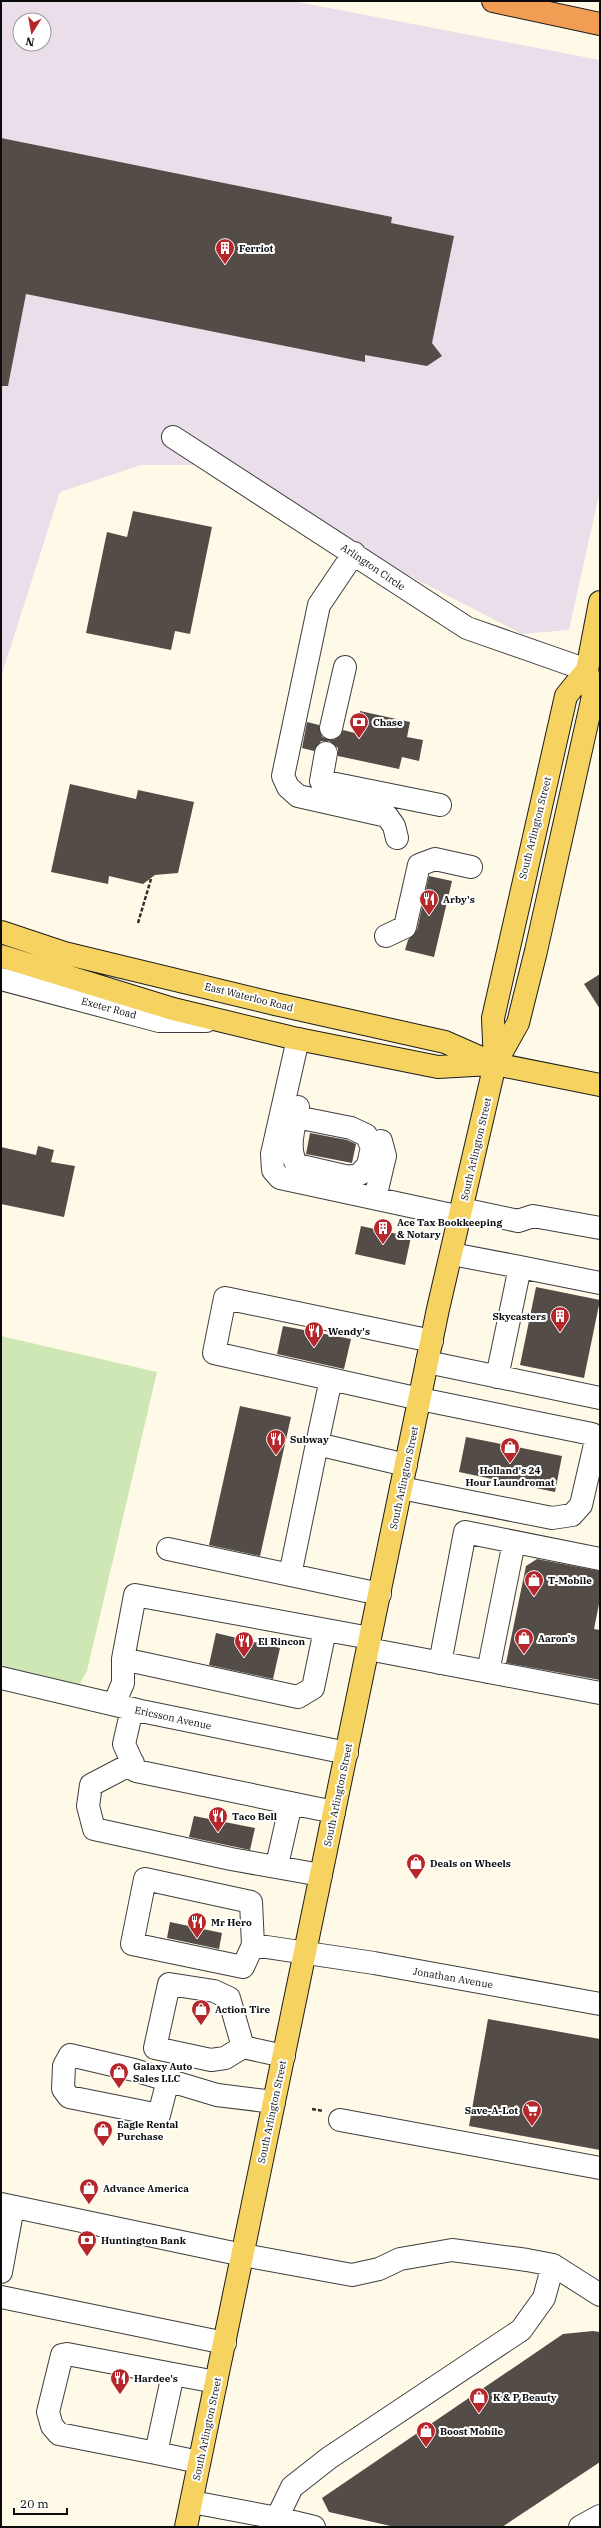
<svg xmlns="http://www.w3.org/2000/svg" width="601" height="2528" viewBox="0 0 601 2528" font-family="'IBM Plex Serif',serif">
<rect width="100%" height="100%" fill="#fffae8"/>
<path fill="#e9deea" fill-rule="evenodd" d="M1,1H293L600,60V490L569,630L522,634L396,569L239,465H141L60,492L1,677ZM20,20H44V44H20Z"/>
<path fill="#cee7b4" d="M1,1336L157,1372L87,1671L78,1687L1,1670Z"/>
<path fill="#534c47" d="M1,138L392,217L391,223L454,236L432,343L442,356L427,366L365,355V362L26,294L8,386H1Z
M133,511L212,527L190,634L175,631L171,650L86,633L107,532L127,537Z
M360,711L410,722L407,737L423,740L419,761L402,757L399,769L338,756V748L329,741H321L314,751L302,748L307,722L319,725L322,737L334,740L340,736L343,730L355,733Z
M70,784L136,799L138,790L194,802L178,873L155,875L143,884L109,876L108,884L51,872Z
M429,876L452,881L434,957L405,950L408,940L417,930Z
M600,974V1009L584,984Z
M310,1133L347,1140L356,1144L352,1163L306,1154Z
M38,1146L54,1150L51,1162L75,1166L64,1217L1,1204V1147L36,1155Z
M361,1226L411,1237L405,1265L355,1254Z
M536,1287L600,1300L584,1378L520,1365Z
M283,1326L351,1339L344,1369L277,1354Z
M240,1406L291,1417L260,1556L209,1545Z
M466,1437L562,1456L555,1492L459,1472Z
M537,1559L600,1571V1599L594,1629L600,1630V1680L506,1663L526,1566Z
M216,1633L280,1648L273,1679L209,1665Z
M194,1816L255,1828L250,1850L189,1837Z
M170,1922L222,1933L219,1949L167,1938Z
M488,2019L600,2039V2150L469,2126Z
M593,2331L600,2332V2462L502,2527H395L329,2512L322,2498L563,2334Z"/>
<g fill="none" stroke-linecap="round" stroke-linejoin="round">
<g stroke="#3e3e3e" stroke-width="24">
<path id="minor" d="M173,437L467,628L587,670
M354,553L319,605L283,776L288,787L298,796L387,816L394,826L397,838
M331,728L345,667
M326,753L321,781L440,805
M386,936L405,927L419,865L435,859L471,867
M1,979L159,1021H206
M298,1039L272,1154L273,1170L280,1178L461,1217
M296,1117L351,1128L366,1135L372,1147L368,1165L360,1174L349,1177L297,1165C286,1148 295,1125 298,1107
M375,1198L385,1156L381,1141
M462,1209L518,1221L533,1216L600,1228
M452,1254L520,1267L497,1377
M520,1267L600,1283
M427,1362L600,1398
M317,1444L331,1379
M401,1488L552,1518L572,1515L581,1505L596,1440L592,1434L420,1399L214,1353L225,1298L432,1341
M168,1549L380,1594
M290,1575L317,1444L406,1465
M368,1649L600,1693
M123,1659L298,1697L313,1688L325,1630
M440,1663L465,1532L600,1559
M488,1672L514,1542
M1,1678L141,1711L347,1753
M114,1704L123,1683V1659L135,1595L370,1638
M132,1709L124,1744L136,1771L334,1812
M133,1763L91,1785L88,1806L94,1829L231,1859L321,1875
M277,1865L291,1803
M145,1879L251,1902L253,1945L243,1967L132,1944Z
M253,1945L374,1963L600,2004
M243,2047L229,1998L214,1991L169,1984L155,2048L211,2060L225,2058L243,2047L284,2056
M168,2080L159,2115L69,2097L63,2089L64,2066L70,2055L134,2070L217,2095L274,2102
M340,2120L600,2168
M1,2204L243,2255L352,2275L379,2269L400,2259L452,2250L527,2260L553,2265L600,2295
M1,2272L13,2207
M1,2297L225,2343
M156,2453L59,2434L52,2426L48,2412L62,2355L67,2354L173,2374
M199,2462L156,2453L173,2374L216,2382
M192,2502L277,2518L292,2487L329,2458L521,2330L544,2298L553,2265
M277,2518L314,2527
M580,2527L600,2516"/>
</g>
<g stroke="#1c1c1c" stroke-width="24">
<path id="major" d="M1,932L64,953L275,1004L445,1042L495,1064L600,1085
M1,956L173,1009L293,1038L438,1067L491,1064
M495,1064L493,1018L566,696L587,670
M186,2527L438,1309L495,1064L518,1023L536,951L593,696L587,670L600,602"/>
</g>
<g stroke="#1c1c1c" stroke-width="24">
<path id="highway" d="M493,1L600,24"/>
</g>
<path stroke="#2d2d2d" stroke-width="2.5" stroke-dasharray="4 2" stroke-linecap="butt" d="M138,923L151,879
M312,2109L323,2111"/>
<use href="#minor" stroke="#fff" stroke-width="22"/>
<use href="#major" stroke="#f6d361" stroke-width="22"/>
<use href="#highway" stroke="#f19d54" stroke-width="22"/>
</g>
<defs>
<g id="building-pin" transform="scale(1)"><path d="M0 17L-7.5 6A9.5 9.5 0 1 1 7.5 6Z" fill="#b6272c" stroke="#fff"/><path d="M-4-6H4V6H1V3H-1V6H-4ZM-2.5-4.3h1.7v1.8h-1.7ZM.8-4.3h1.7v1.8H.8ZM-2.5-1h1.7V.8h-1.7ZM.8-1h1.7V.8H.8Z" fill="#fff"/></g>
<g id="bank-pin" transform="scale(1)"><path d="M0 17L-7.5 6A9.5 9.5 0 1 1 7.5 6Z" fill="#b6272c" stroke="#fff"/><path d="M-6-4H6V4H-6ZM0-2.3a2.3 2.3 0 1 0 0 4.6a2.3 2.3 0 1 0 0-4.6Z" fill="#fff"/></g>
<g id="restaurant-pin" transform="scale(1)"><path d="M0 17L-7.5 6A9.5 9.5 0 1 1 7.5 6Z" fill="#b6272c" stroke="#fff"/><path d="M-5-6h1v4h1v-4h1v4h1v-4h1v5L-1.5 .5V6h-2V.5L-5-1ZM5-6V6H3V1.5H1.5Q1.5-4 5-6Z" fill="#fff"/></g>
<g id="shop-pin" transform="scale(1)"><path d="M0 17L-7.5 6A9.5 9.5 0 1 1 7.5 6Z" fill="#b6272c" stroke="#fff"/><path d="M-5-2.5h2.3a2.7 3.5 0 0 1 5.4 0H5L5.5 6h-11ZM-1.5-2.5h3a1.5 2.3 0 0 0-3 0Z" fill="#fff"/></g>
<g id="supermarket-pin" transform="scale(1)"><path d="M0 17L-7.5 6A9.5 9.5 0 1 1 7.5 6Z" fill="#b6272c" stroke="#fff"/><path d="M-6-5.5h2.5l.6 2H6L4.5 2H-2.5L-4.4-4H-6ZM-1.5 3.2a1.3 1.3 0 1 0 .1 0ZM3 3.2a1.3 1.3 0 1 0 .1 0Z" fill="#fff"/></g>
</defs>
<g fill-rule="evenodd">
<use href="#building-pin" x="225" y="248"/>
<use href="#bank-pin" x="359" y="722"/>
<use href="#restaurant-pin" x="429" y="899"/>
<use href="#building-pin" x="383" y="1228"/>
<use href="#building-pin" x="560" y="1316"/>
<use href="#restaurant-pin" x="314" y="1331"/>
<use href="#restaurant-pin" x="276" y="1439"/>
<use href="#shop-pin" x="510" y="1447"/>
<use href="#shop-pin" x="534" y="1580"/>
<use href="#shop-pin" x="524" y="1638"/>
<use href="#restaurant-pin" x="244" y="1641"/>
<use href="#restaurant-pin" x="218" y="1816"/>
<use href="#shop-pin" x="416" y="1863"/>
<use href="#restaurant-pin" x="197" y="1922"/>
<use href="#shop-pin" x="201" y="2009"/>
<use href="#shop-pin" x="119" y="2072"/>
<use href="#supermarket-pin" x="532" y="2110"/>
<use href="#shop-pin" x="103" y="2130"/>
<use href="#shop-pin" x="89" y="2188"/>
<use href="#bank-pin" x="87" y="2240"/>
<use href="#restaurant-pin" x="120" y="2378"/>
<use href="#shop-pin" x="479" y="2397"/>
<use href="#shop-pin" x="426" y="2431"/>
</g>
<g text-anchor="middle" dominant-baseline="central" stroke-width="4" stroke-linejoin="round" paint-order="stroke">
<g font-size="10" font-weight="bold" fill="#0b0b0b" stroke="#fff" text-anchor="start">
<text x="239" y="248">Ferriot</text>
<text x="373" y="722">Chase</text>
<text x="443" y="899">Arby's</text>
<text x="397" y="1222">Ace Tax Bookkeeping<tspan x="397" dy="12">&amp; Notary</tspan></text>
<text x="546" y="1316" text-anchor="end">Skycasters</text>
<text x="328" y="1331">Wendy's</text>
<text x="290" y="1439">Subway</text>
<text x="510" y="1470" text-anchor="middle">Holland's 24<tspan x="510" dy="12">Hour Laundromat</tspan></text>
<text x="548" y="1580">T-Mobile</text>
<text x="538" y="1638">Aaron's</text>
<text x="258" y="1641">El Rincon</text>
<text x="232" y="1816">Taco Bell</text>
<text x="430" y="1863">Deals on Wheels</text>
<text x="211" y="1922">Mr Hero</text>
<text x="215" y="2009">Action Tire</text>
<text x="133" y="2066">Galaxy Auto<tspan x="133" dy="12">Sales LLC</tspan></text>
<text x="518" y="2110" text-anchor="end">Save-A-Lot</text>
<text x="117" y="2124">Eagle Rental<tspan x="117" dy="12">Purchase</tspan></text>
<text x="103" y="2188">Advance America</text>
<text x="101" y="2240">Huntington Bank</text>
<text x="134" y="2378">Hardee's</text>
<text x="493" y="2397">K &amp; P Beauty</text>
<text x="440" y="2431">Boost Mobile</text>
</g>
<g font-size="10" fill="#0b0b0b" stroke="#fff">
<text transform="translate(373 567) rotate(34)">Arlington Circle</text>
<text transform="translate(535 828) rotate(-76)">South Arlington Street</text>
<text transform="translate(249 997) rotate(14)">East Waterloo Road</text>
<text transform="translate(109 1008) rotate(15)">Exeter Road</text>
<text transform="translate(476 1149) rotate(-77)">South Arlington Street</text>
<text transform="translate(404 1478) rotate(-78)">South Arlington Street</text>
<text transform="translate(173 1718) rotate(12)">Ericsson Avenue</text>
<text transform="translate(338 1795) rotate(-78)">South Arlington Street</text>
<text transform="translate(453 1978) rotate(10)">Jonathan Avenue</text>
<text transform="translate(272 2112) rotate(-78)">South Arlington Street</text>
<text transform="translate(207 2429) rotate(-78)">South Arlington Street</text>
</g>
</g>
<rect width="601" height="2528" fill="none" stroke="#0b0b0b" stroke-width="4"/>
<g transform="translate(32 32) rotate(191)"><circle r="19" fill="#ffffff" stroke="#9d9d9d"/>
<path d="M0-3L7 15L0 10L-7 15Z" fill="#b6272c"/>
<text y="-6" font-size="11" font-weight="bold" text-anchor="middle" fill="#0b0b0b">N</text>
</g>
<path d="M14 2508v6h53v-6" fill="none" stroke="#0b0b0b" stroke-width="2"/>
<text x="20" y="2508" font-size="12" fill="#0b0b0b" stroke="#ffffff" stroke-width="3" paint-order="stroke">20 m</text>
</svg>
